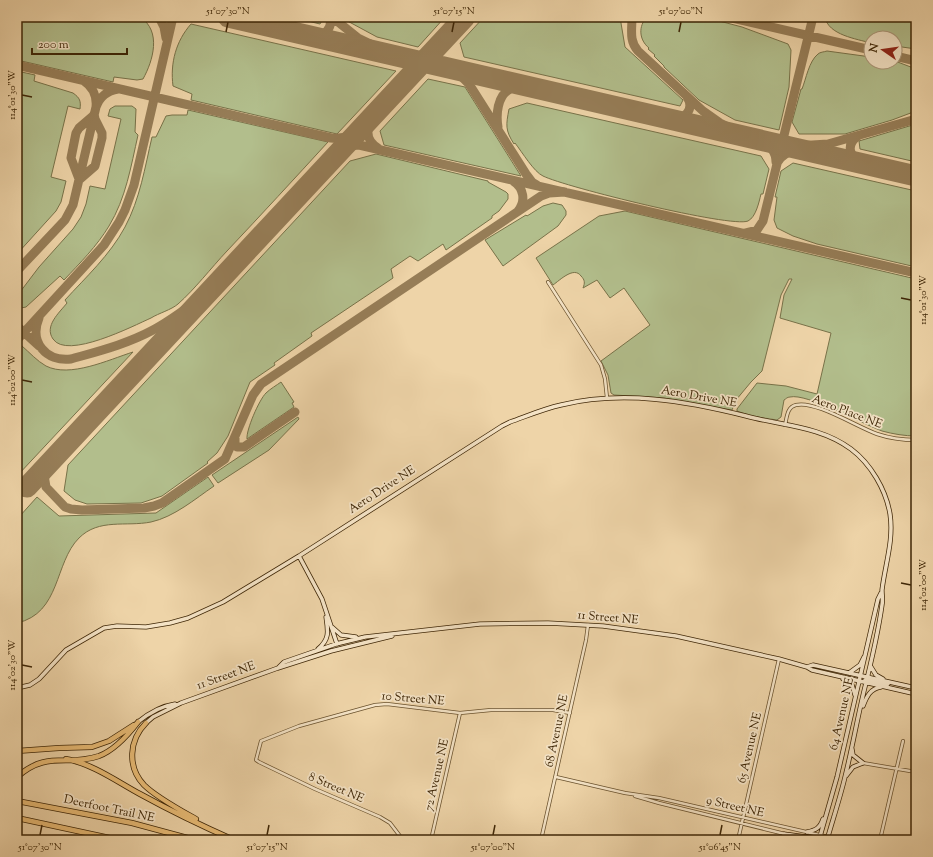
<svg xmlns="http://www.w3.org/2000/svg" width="933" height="857" viewBox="0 0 933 857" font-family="'Sorts Mill Goudy',serif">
<rect width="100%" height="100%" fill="#eed4a8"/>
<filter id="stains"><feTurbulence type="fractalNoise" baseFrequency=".005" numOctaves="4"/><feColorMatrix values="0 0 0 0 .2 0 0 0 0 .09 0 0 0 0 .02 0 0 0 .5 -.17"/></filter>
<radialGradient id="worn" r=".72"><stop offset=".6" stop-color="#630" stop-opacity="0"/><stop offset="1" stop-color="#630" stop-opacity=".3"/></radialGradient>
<path fill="#b2be8c" stroke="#787249" d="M17,17H140C162,31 153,61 143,79L137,80L114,77L113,82L17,60Z
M291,17H324L320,24Z
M340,17H445L418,47L377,37Z
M484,17H620L625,47L683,100L680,106L464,57L460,43Z
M647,17H704L742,27L788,44L791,50L789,87L779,130L735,120L699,100L664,67V66L654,56L655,55L648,49L649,48C639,40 638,26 647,17Z
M825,17H909L916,19V49L895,46V38H871V43C857,39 828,35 825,17Z
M191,24L396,71L337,134L191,100L192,94L173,86C170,63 176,41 191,24Z
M827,51L871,57V62L895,61L916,69V111L892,120L845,134H799L792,122L801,89H802C806,79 809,61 818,54C820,52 824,52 827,51Z
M17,71L35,75L34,81L73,93C80,98 81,101 80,109L68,106L51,177L66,181L61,202L56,211L17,254Z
M428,79L465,87L521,176L384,145L380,131Z
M527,103L761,156L769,169L763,194H761C759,202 756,217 748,221C731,228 565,187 543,176C534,172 522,152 515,143L514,144C505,130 506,125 509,109Z
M115,106H132L136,109L135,132L138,135C131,166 126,198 109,226C97,246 80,263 64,280L60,276L26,307L21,308L17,306V296L39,267L73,229L81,217L86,204L90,186L105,189L121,119L108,116L110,109Z
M188,110L328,142C295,178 261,215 227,251C211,268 195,289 178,304C171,310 159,313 151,318C133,326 67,360 53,339C44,326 59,313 67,303L65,300C86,277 110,255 125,227C140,199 145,167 152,137H156L166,116L172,115H187Z
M916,124V162L860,149L859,141Z
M376,154L488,181V182L506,192L508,194V199L499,211L492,216V218L446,250L443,244L418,261L410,256L391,269L393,278L311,333L312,336L274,363L275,365L250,382L228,436L217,453L207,462L208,463L162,496L141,503L87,504L75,500L64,491L68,465L350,161Z
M793,163L916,191V267L817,244L793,236L777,228L774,220L777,197H775L781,171Z
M553,203L562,205L566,211V215L558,226L503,266L485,240L526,215L527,216L543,206Z
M625,211L916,279V436C905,436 893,434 882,431C863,424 807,393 790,397C787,397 786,399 784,400L781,417L777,420L751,416L737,411V409L757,383L786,386L817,394L831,333L780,318L784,295L792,279H789L781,295L762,371L751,382L736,400L732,410L664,398L614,395L611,393L608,375L601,361L650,325L624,288L610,298L597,280L583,288C585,283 585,280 581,276C574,266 560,280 553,285L536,258L599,216Z
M22,346C29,352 37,361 46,366C70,378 108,360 133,352L17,476V351Z
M281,382L294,402L292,403L294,407L247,439C246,430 259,400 266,393C270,389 277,385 281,382Z
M298,417L299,419L269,450L218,483L212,475Z
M208,477L214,486C195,499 174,517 151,522C126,527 99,518 79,538C54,563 61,613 17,623V516L19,517L37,497L59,516L156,513Z"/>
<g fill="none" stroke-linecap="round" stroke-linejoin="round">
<path stroke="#967d57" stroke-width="9" d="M159,17L164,27L166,38
M332,17L358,38L395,56
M632,17C632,30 629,41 638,51L703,111L720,123L748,137
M728,17L871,50
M313,37C324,36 333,29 330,17
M895,56L916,61
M17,65L331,138C347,140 356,133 367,122
M448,69L460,75L469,84L526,174L532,182L537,185
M84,81C93,87 97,97 96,107C100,96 107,91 118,89
M375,113C367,125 363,139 378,148
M672,120C685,119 695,109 687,97
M498,127C496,115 497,96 510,89C514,87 518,87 522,86
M858,136C845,145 850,157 861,164
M761,140C770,146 776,151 776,162
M774,144L797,146L828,144L916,119
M332,159L348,146L359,145L916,273
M777,163C783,153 791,150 801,151
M79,179L71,158L76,133L79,128L93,116
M80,179L95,166L102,138V133L95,119L94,114
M513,181C524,188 526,201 518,211
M745,233L757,230L763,221L813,17
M17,271L65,220L73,205L96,107
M39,318C29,342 46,362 71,359C99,351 127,344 153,330C172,320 189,306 207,294
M17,326L39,346
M17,340L104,245L119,222L125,210L134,185L173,17
M235,438V444L237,447H244L295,412
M51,461L44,475L46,487L65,507L71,509L82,510L144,508L154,506L162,503L225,459L253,395L261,384L541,196L549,193L565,192
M17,495L27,487"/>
<path stroke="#967d57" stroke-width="21" d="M228,17L916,176
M27,487L465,17"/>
<g stroke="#6a522e" stroke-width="4">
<path id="street" d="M548,282L601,365L605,379L607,398
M785,425C787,417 787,407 796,405C815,400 857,427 877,434C889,438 903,440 916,440
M863,763L916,772
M556,777L625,793L659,798L841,840
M635,796L659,803L785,834
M403,840L390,823L380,817L315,789L259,762L256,760L261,741L299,726L375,705L387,704L460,713L491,710H553L570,713
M431,840L460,713
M541,840L586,640L588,625
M738,840L779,659
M880,840L903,741"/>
</g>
<g stroke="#3e2606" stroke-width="5">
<path id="secondary" d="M299,556L322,599L337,644
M332,627L341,635L356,637
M318,649C330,639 328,631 326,617
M807,667L813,665L916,688
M871,667L876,675L883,679
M278,668L284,662L336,644L365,637L480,624L548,623L603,626L676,636L779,659L807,667L812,670L916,694
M849,673L860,665L864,657
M843,679L852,685L855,695
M865,680L888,684
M17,688L30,685L39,679L66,650L104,628L117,626L146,627L170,623L188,618L223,602L299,556L502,426L510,422C527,416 543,409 561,405C623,390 686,401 746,416C783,426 820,426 851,449C871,464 886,490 890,514C894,540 885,565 882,590C882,595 883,600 882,605C878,634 871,663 864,691C857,720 852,749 845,777C840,798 833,819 827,840
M863,706C867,696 870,689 881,687
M138,722C149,713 161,706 175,704
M146,723L153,717L181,703L278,668L331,651L392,636
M852,749L853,755L863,763
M846,776L853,767L863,763
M807,832C816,830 820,828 823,819
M784,834C794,835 820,841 828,836
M804,839L806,840
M819,840L837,777L878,599L881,593"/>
</g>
<g stroke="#3e2606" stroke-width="6">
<path id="highway" d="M146,723C129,740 127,767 144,785C156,797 180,810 196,819
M17,751L59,748L92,747L109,741L134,725
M66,759C93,764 116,781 140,794C171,811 202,826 234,840
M17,777C47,750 67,767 99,756C115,750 128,735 138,722
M17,801L132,823L195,840
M17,818L119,840"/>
</g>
<use href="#street" stroke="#f4e3c6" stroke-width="2.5"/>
<use href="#secondary" stroke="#f4e3c6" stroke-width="3.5"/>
<use href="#highway" stroke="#e7ba74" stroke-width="4.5"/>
</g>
<path fill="none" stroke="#3e2606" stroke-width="1.5" d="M226,32L228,22M452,32L454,22M679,32L681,22M22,95L32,97M901,298L911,300M22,380L32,382M901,583L911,585M22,665L32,667M40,835L42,825M267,835L269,825M493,835L495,825M720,835L722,825"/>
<g text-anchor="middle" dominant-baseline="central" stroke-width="3.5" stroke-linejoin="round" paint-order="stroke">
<g font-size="12" fill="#3e2606" stroke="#f4e3c6">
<text transform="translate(699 397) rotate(10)">Aero Drive NE</text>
<text transform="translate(847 412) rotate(21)">Aero Place NE</text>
<text transform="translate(382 490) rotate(-33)">Aero Drive NE</text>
<text transform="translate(608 618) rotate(5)">11 Street NE</text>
<text transform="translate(226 676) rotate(-20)">11 Street NE</text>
<text transform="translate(413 699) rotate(5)">10 Street NE</text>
<text transform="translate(842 714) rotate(-77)">64 Avenue NE</text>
<text transform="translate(557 731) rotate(-78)">68 Avenue NE</text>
<text transform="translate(750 748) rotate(-77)">65 Avenue NE</text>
<text transform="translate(437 775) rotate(-77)">72 Avenue NE</text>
<text transform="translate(336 788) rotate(23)">8 Street NE</text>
<text transform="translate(735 807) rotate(13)">9 Street NE</text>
<text transform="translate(109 809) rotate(12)">Deerfoot Trail NE</text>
</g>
</g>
<rect width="933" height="857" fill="none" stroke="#eed4a8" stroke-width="44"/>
<g transform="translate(883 50) rotate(283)"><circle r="19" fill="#f4e3c6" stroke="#ab9779"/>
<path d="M0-3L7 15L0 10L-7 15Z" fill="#8f2418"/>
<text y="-6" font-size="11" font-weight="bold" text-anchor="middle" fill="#3e2606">N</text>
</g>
<path d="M32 48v6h95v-6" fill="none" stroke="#3e2606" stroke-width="2"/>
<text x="38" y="48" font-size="12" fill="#3e2606" stroke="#f4e3c6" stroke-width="3" paint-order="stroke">200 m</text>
<rect x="22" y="22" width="889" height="813" fill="none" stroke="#3e2606" stroke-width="1.5"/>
<g font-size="10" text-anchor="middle" fill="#3e2606">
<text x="228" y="14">51°07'30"N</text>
<text x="454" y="14">51°07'15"N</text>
<text x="681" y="14">51°07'00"N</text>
<text transform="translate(11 95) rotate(-90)" y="4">114°01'30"W</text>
<text transform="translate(922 300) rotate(-90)" y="4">114°01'30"W</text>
<text transform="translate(11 380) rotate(-90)" y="4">114°02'00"W</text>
<text transform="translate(922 585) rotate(-90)" y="4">114°02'00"W</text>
<text transform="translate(11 665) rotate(-90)" y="4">114°02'30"W</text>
<text x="40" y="850">51°07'30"N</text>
<text x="267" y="850">51°07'15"N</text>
<text x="493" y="850">51°07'00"N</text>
<text x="720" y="850">51°06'45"N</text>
</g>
<rect width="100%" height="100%" filter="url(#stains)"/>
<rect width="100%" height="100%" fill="url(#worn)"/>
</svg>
